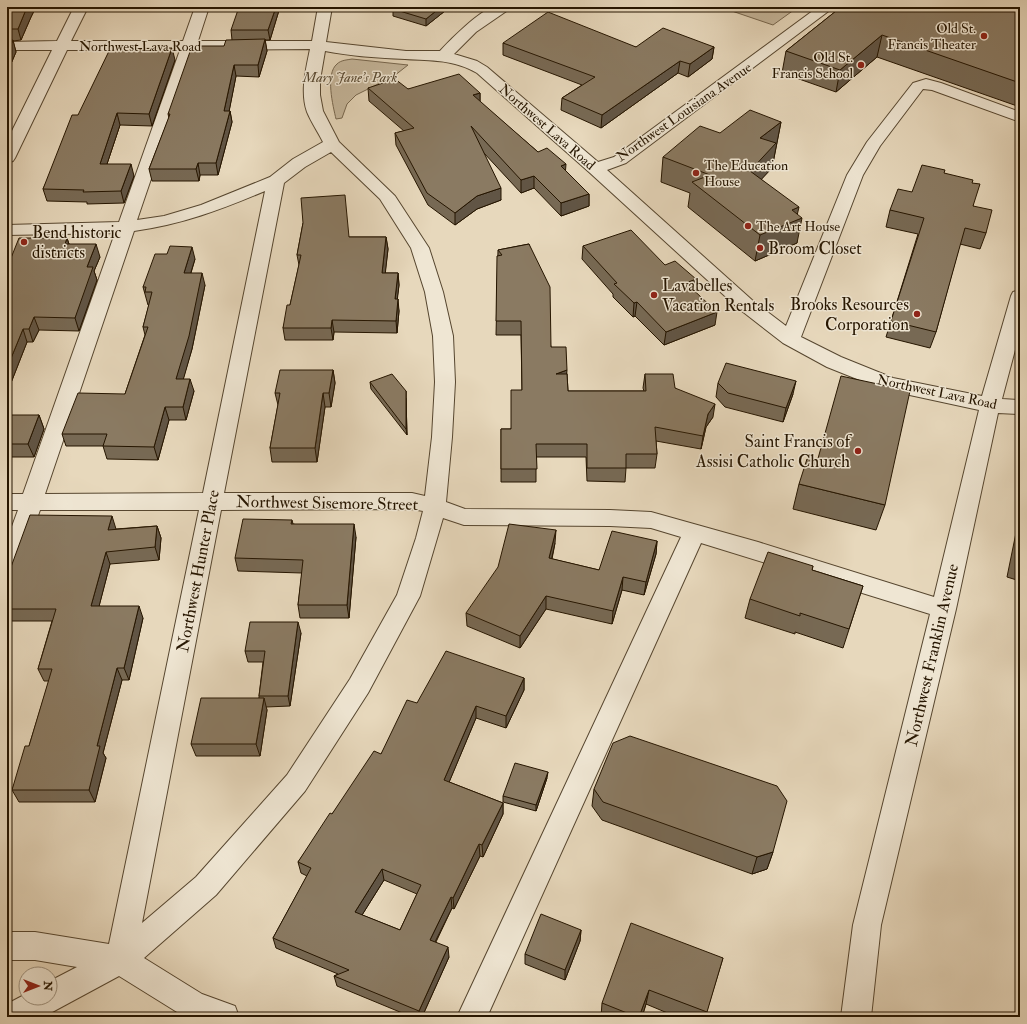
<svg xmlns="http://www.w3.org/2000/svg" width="1027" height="1024" viewBox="0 0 1027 1024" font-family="'IM FELL Double Pica',serif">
<rect width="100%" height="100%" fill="#e7d8bc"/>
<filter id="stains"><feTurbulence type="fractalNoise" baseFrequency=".005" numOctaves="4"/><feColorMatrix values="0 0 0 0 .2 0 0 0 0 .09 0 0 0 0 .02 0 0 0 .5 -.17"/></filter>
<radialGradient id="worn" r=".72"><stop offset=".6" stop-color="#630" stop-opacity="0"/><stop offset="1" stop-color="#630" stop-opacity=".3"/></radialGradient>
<path fill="#c6b79c" stroke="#76664e" d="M720,7H798L773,25Z
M352,59L408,65L394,76L356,95L347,104L342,118L336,119C333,106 325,74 337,64C341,60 347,60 352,59Z"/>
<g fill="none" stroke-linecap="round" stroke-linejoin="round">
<g stroke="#56462f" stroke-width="2">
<path id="minor" d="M74,7H88L71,41H183L195,7H209L198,41H312L318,7H332L326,42L406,51H440C450,40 480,10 494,7C499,6 505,7 510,7L508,10L476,32L454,54L477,61L487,67L598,162L614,157L818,7H834L626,163L607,170L752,300L786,326L847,175L867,142L913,83L926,79L941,83L1020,112V122L932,90L923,89L880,146L863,175L801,337L841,357L893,378L982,396L1011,296L1013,292L1020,290V331L1002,399L1020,400V414L998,413L956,609L881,925L871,1017H841L853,925L930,614L701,543L487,1017H457L681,537L651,528L610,526L464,525L443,518L420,596L368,693L305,791L216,895L144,958L202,994L235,1006L239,1017H185L119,976L43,1017H7V1004L26,994V998H50V981L77,967L35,960H7V932H35L109,944L199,510H40L18,573L15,579L7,582V540L18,510H7V494H23L115,233L7,235V225L119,222L180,50H67L15,158L13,161L7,163V141L52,50H7V42L57,41ZM310,49C306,69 300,92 307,112C311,122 318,132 323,142L293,159L270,177L201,205L164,216L137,220L195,50ZM325,51C351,56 378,58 405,59C432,61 453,59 477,73L589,172L738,308L783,343L827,367L882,389L979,410L934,597L758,542L651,512L610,510L465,509L446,502L452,437L455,382L453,336L443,292L429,248L395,196L339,142L323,111L320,95V80ZM331,152L380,199L411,248L425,292L433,336L435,382L432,437L425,496L412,493H224L284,183L305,167ZM265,191L203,493L45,494L134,231C183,224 220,210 265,191ZM412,509L423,511L416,538L397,595L350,679L287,775L196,877L142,923L221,510Z"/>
</g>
<use href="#minor" fill="#efe6d3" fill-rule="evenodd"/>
</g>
<path fill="#776954" stroke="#251500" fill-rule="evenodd" d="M7,7H36L31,17L21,40L13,41L16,52L7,73Z
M280,7L270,40H265L267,51L259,77L236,76L229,111H230L232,122L218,175H200L199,181H152L149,169L169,118L168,114L224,46L232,40L231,30Z
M450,7L426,26L393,16V9Z
M841,7H1020V107L877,57L836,92L782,73L786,51Z
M503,43L636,47H714L712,59L688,77L678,73L601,128L561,110L562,98L582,85L503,55Z
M175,60L152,126L120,125L107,164L134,176L124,203L87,204V202L47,201L43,189L78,115Z
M368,88L408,89L480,93V102L538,152L566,171L589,194V206L561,216L534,188L521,193L483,152L501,200L477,209L455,225L428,205L396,145L395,133L404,131L369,101Z
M781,122L772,168L761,179L797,214V243L755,261L688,207L690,193L661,182L663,157Z
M944,174L972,183L973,206L986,233L980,249L960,244L936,332L930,348L886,337L918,234L886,227L890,210L912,192Z
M303,223L349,237H386L388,249L385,273H398L399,285L397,299L399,311L397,333L334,332L333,340H285L283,328L290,305L299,265L297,255Z
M67,238L69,244L100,257L94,271L97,280L79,331L39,330L33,342H27L7,393V268Z
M529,244L551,347L567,374L568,391H644L643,388L645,374L675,388L713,417L706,427L701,449L656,441L657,454L655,468H626L625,482L587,481L586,457H536V482H501V429H511L522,390L521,335H496L498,250Z
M583,246L665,265L695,291L715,325L664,345L635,316L633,317L613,297V294L582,259Z
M167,254L195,259L191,273L205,285L192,349L183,379L194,391L186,420H169L158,460L107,459L103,446H66L62,434L125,394L145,335L143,327L149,305H148L143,287Z
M333,370L335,383L331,407H325L317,462H272L270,448L278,405L275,393Z
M370,382L406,398L407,435L371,389Z
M718,383L793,394L783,422L725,407L716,397Z
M39,415L44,429L34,457H7V422Z
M799,484L885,505L876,530L793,509Z
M1020,513V581L1007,577Z
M292,520L293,524L356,537L349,618H300L298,605L302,573L238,571L235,558Z
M157,526L161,538L159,560L110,564L99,606L143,618L129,680H122L103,753L106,758L95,802H19L12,790L29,746L49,681H44L38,669L52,621H7V569L116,529Z
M657,541L656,554L644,595L622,590L612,624L546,609L520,648L467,626L466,613L555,543L552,559L599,570Z
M813,566L812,570L863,586L843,648L795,632V634L745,618L750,599Z
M301,633L290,706L266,707L267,710L260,756H196L191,744L259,698V696L263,662H248L245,651Z
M524,678V690L506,728L476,718L449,782L503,803V814L483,857L480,856L454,909L452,908L436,942L449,957L422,1017H412L337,986L334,976L338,974L276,948L273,938L307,876L301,873L298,862L332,814L381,754L417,703ZM384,880L417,894L400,930L362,915Z
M547,778L536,811L503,802V796Z
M594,789L773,852L767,869L752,874L602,820L592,806Z
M581,930L580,941L565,980L525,964V954Z
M723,958L705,1017H677L646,1004L642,1017H601L602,1003Z"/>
<path fill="#615545" stroke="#251500" d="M27,7H36L31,17L21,40L18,29Z
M276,7H280L270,40L268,30Z
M441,7H450L426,26V19Z
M882,35L877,57L836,92L840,70Z
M265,39L267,51L259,77L258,65Z
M13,40L16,52L7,73V53Z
M714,47L712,59L688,77L690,64Z
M172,48L175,60L152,126L149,114Z
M680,61L678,73L601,128L602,115Z
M234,65L236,76L227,122L224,111Z
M480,93V106L473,95Z
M230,111L232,122L218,175L216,163Z
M117,113L120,125L103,176L100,164Z
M781,122L772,168L746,196L750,171L760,138Z
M198,163L200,175L199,181L196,169Z
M131,164L134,176L124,203L121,191Z
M566,164L565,177L561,166Z
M534,176V188L521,193V180Z
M501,188V200L477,209L455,225V213L477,196Z
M589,194V206L561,216V203Z
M799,207L796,220L802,218L797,243L755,261L760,235L792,210Z
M386,237L388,249L384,285L382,273Z
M67,238L71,251L65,244Z
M96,244L100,257L94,271L97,280L79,331L75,318L87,267Z
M192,247L195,259L187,285L184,273Z
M202,273L205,285L192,349L180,391L176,379Z
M398,273L399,285L396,311L395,299Z
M696,279L695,292L686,283Z
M398,299L399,311L397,333L396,321Z
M637,302L635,316L633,317L634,303Z
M717,312L715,325L664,345L666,332Z
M34,317L39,330L33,342L29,329Z
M332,320L334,332L333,340L331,328Z
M23,329L27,342L7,393V368Z
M333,370L335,383L331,407L329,393Z
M567,370L566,383L556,374Z
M190,379L194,391L186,420L183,407Z
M796,381L793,394L783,422L786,408Z
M406,391V398L407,435L406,429Z
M323,393L325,407L317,462L315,448Z
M715,404L713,417L706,427L701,449L703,436L708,414Z
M165,407L169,420L158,460L154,447Z
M39,415L44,429L34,457L28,444Z
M112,516L116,529L113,543L108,530Z
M7,523L10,529L7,536Z
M354,524L356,537L349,618L347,605Z
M157,526L161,538L159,560L155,547Z
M556,530L555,543L549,571V558Z
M657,541L656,554L644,595L646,582Z
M106,552L110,564L96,618L91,606Z
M623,577L622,590L612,624L613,611Z
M546,596V609L520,648V636Z
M139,606L143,618L129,680L124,668Z
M298,622L301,633L290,706L288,696Z
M117,668L122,680L103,753L106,758L95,802L89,790L97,746Z
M524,678V690L506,728V716Z
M264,698L267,710L260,756L256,744Z
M476,706V718L445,792L444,780Z
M548,772L547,778L536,811V805Z
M503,803V814L483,857L482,845Z
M479,844L480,856L454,909L453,898Z
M773,852L767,869L752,874L757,857Z
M382,869L384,880L357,923L355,912Z
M451,897L452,908L431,950L430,940Z
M581,930L580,941L565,980V970Z
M448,947L449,957L422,1017H420L419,1011Z
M649,990L646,1004L642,1017H639Z"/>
<path fill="#8a7a62" stroke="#251500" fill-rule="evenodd" d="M7,7H27L18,29H7Z
M239,7H276L268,30H231Z
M395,7H441L426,19L393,9Z
M841,7H1011L1020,10V83L882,35L840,70L786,51Z
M548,12L636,47L663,28L714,47L690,64L680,61L602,115L562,98L595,77L503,43Z
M265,39L258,65H234L224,111H230L216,163H198L196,169H149L170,114H168L192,46H224L226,40Z
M7,40H13L7,53Z
M172,48L149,114L117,113L100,164H131L121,191L83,192L84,190L43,189L72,115H78L110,49Z
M459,74L480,93L473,95L538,152L547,148L566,164L561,166L589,194L561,203L534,176L521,180L471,126L501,188L477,196L455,213L427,193L395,133L414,128L368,88L395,79L408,89Z
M750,110L781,122L760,138L776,143L750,171L799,207L792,210L802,218L760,235L692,182L710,175L663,157L700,126L720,133Z
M922,165L945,170L944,173L973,180L972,183L980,184L973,206L992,210L986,233L965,228L936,332L891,321L924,218L890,210L898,189L912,192Z
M345,195L349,237H386L382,273H398L395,299H398L396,321L332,320L331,328H283L287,305H290L301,255H297L303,223L301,198Z
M631,230L665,265L675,261L696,279L686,283L717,312L666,332L637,302L634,303L614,284L617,283L583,246Z
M19,238H67L65,244H96L87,267H93L75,318L34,317L29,329H23L7,368V268Z
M529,244L550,287L551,347H566L567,370L556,374H567L568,391H646L645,374H673L675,388L715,404L708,414L703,436L655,427L657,454H626V468H587V444H536L537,469H501V429H511V390H522L521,321H496L497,256L502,255L498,250Z
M170,246L192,247L184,273H202L189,336L176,379H190L183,407H165L154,447L103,446L107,434H62L78,393L125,394L148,327H143L152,292H145L146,287H143L155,254H167Z
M726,363L796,381L786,408L728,393L718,383Z
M280,370H333L329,393H323L315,448H270L280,393H275Z
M392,374L406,391V429L370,382Z
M841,376L910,391L885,505L799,484L807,459L817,462Z
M9,415H39L28,444H7V422Z
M30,515L112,516L108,530L157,526L155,547L106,552L91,606H139L124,668H117L97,746H100L89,790H12L25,746H29L52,669H38L56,609H7V569L11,567Z
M243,519L292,520L291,524H354L347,605H298L303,560L235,558Z
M509,524L556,530L549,558L599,570L612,531L657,541L646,582L623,577L613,611L546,596L520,636L466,613L498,567Z
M1020,543V553L1018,552Z
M768,552L813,566L812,570L863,586L849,629L800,613V616L750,599Z
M250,622H298L288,696H259L265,651H245Z
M446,651L524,678L506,716L476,706L444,780L503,803L482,845L479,844L453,898L451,897L430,940L448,947L419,1011L334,976L349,970L273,938L311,868L298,862L330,813L332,814L374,751L381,754L407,700L417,703ZM382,869L421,885L400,930L355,912Z
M201,698H264L256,744H191Z
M630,736L777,786L787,801L773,852L757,857L603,802L594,789L613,743Z
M515,763L548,772L536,805L503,796Z
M541,914L581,930L565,970L525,954Z
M631,923L723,958L707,1012L649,990L639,1017H637L602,1003Z"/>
<g fill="#8f2418" stroke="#efe6d3" stroke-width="1.5">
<circle cx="984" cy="36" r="4"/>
<circle cx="861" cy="65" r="4"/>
<circle cx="696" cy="173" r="4"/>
<circle cx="748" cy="226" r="4"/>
<circle cx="24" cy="242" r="4"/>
<circle cx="760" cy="248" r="4"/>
<circle cx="654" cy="295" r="4"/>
<circle cx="917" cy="314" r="4"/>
<circle cx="858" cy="451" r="4"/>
</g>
<g text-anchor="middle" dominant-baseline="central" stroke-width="3" stroke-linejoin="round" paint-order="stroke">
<g font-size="14" fill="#251500" stroke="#efe6d3" text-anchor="end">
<text x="976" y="28">Old St.<tspan x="976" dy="16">Francis Theater</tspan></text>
<text x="853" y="57">Old St.<tspan x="853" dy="16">Francis School</tspan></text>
<text x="704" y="165" text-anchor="start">The Education<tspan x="704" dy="16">House</tspan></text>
<text x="756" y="226" text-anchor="start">The Art House</text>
</g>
<g font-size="14" fill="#251500" stroke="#efe6d3">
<text x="140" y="46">Northwest Lava Road</text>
<text transform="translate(684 112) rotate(-35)">Northwest Louisiana Avenue</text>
<text transform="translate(547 127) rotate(41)">Northwest Lava Road</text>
<text transform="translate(937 392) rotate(12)">Northwest Lava Road</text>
</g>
<g font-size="14" font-style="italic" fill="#55462f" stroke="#efe6d3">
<text x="350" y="77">Mary Jane's Park</text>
</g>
<g font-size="17" fill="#251500" stroke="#efe6d3" text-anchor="start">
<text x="32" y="232">Bend historic<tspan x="32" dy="20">districts</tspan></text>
<text x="768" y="248">Broom Closet</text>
<text x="662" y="285">Lavabelles<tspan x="662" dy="20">Vacation Rentals</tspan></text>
<text x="909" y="304" text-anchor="end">Brooks Resources<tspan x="909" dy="20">Corporation</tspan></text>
<text x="850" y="441" text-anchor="end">Saint Francis of<tspan x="850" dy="20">Assisi Catholic Church</tspan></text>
</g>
<g font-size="17" fill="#251500" stroke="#efe6d3">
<text transform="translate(327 503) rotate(1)">Northwest Sisemore Street</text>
<text transform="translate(198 571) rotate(-79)">Northwest Hunter Place</text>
<text transform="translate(932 655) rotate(-77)">Northwest Franklin Avenue</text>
</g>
</g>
<rect width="1027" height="1024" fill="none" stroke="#e7d8bc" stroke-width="24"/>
<rect x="8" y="8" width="1011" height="1008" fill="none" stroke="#251500" stroke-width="2"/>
<rect x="12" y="12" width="1003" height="1000" fill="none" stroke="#251500"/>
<g transform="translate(38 986) rotate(90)"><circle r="19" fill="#efe6d3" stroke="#9e927f"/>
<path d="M0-3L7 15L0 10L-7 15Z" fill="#8f2418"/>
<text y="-6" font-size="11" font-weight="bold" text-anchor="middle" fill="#251500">N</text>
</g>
<rect width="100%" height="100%" filter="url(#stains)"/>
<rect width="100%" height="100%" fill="url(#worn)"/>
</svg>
